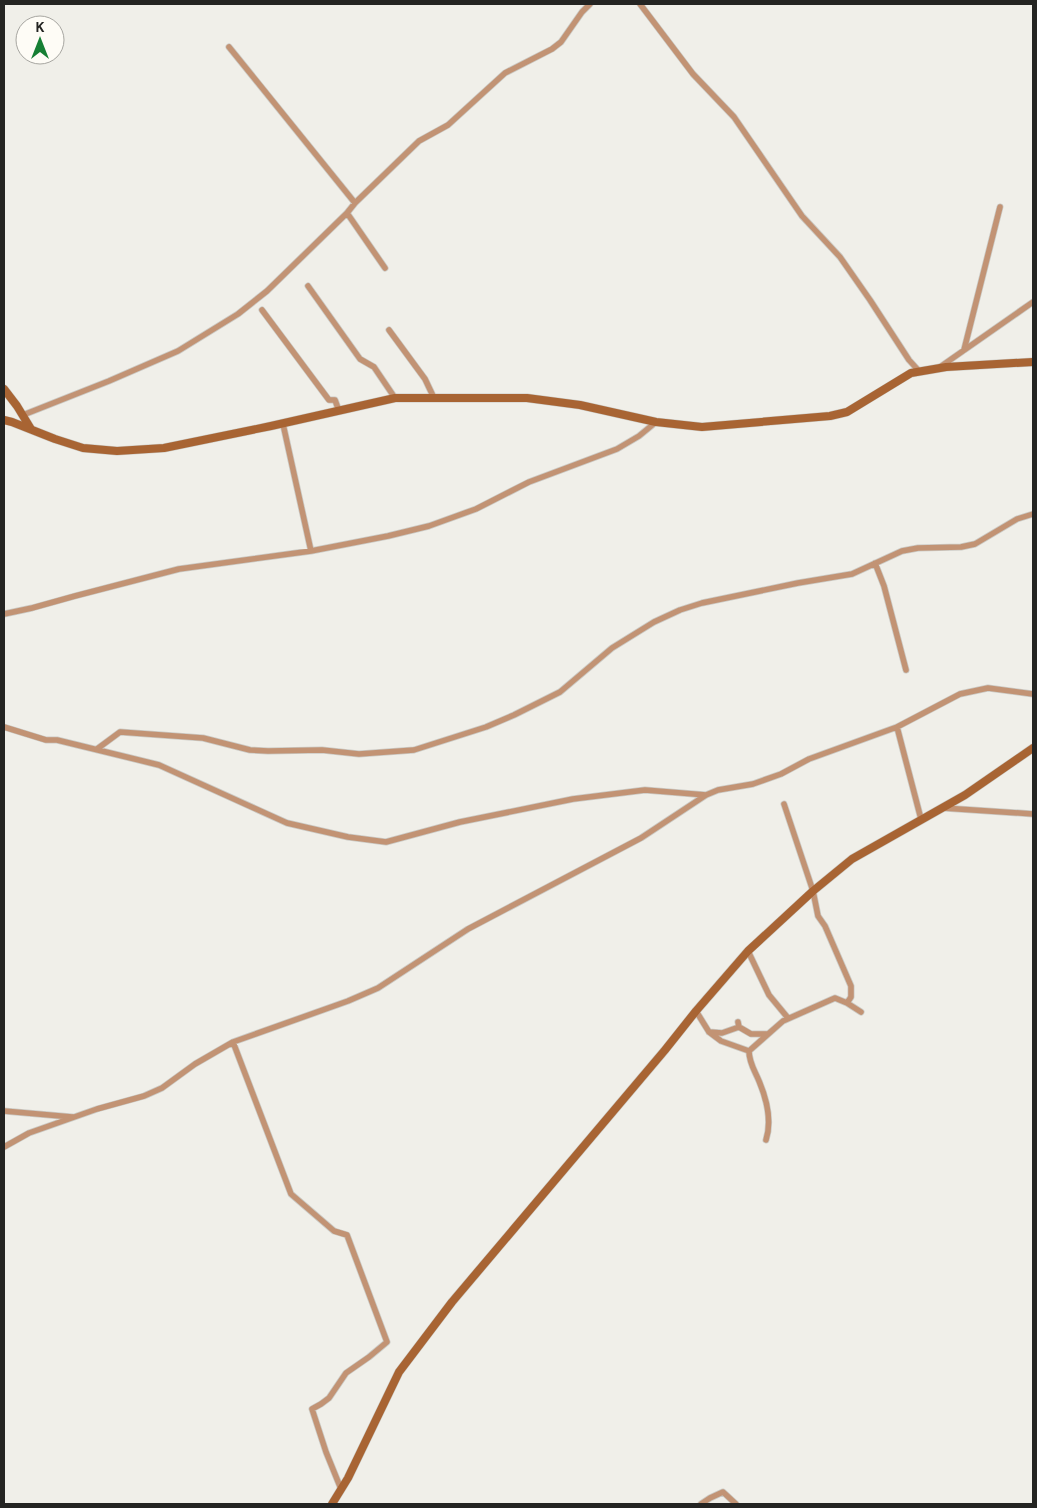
<svg xmlns="http://www.w3.org/2000/svg" width="1037" height="1508" viewBox="0 0 1037 1508" font-family="'DM Sans',sans-serif">
<rect width="100%" height="100%" fill="#f0efe9"/>
<g fill="none" stroke-linecap="round" stroke-linejoin="round">
<g stroke="#cbcac5" stroke-width="7">
<path id="street" d="M640,4L693,74L734,117L802,216L840,257L870,300L909,360L919,371
M229,47L355,203
M347,213L385,268
M308,286L360,359L374,367L395,398
M262,310L329,400H335L339,411
M389,330L425,379L434,398
M964,350L1000,207
M940,367L1033,302
M23,415L109,381L178,351L238,314L267,291L347,213L355,203L419,141L448,125L505,73L552,49L561,42L582,12L590,4
M283,424L311,551
M875,563L884,586L906,670
M4,614L32,608L75,596L179,569L311,551L388,536L429,526L476,509L529,482L617,449L639,436L656,422
M4,727L46,740H57L159,765L287,823L348,837L386,842L460,822L573,799L645,790L706,795
M897,727L921,819
M97,749L120,732L203,738L250,750L268,751L322,750L359,754L414,750L486,727L514,715L560,692L612,648L654,622L680,610L702,603L798,583L852,574L902,551L918,548L961,547L975,544L1017,519L1033,514
M784,804L813,891L818,916L825,926L851,986V997L847,1003
M943,808L1033,814
M748,951L769,995L788,1018
M696,1011L709,1032L721,1041L749,1051C749,1063 755,1071 759,1081C767,1100 772,1121 766,1140
M739,1027L751,1034H768
M709,1032L722,1033L739,1027L738,1022
M233,1042L291,1194L334,1231L347,1235L387,1342L369,1357L346,1373L329,1398L321,1404L312,1409L326,1452L341,1489
M749,1051L783,1021L835,998L847,1003L861,1012
M4,1111L72,1117
M4,1147L29,1133L97,1109L144,1096L162,1088L195,1064L233,1042L348,1001L378,988L468,929L641,838L706,795L718,790L753,784L781,774L809,759L897,727L960,694L988,688L1033,694
M701,1504L710,1498L723,1492L736,1504"/>
</g>
<g stroke="#cbcac5" stroke-width="9">
<path id="secondary" d="M4,389L17,406L31,429
M4,420L12,422L55,439L83,448L117,451L164,448L271,426L395,398H527L580,405L656,422L702,427L830,416L847,412L911,373L946,367L1033,362
M332,1504L348,1478L399,1372L452,1302L665,1050L696,1011L748,951L813,891L852,859L965,795L1033,748"/>
</g>
<use href="#street" stroke="#c29374" stroke-width="5.5"/>
<use href="#secondary" stroke="#a86433" stroke-width="8"/>
</g>
<rect width="1037" height="1508" fill="none" stroke="#242422" stroke-width="10"/>
<g transform="translate(40 40)"><circle r="24" fill="#fefcf6" stroke="#a7a6a1"/>
<path d="M0-4L9 19L0 12L-9 19Z" fill="#167f34"/>
<text y="-8" font-size="14" font-weight="bold" text-anchor="middle" fill="#242422">K</text>
</g>
</svg>
